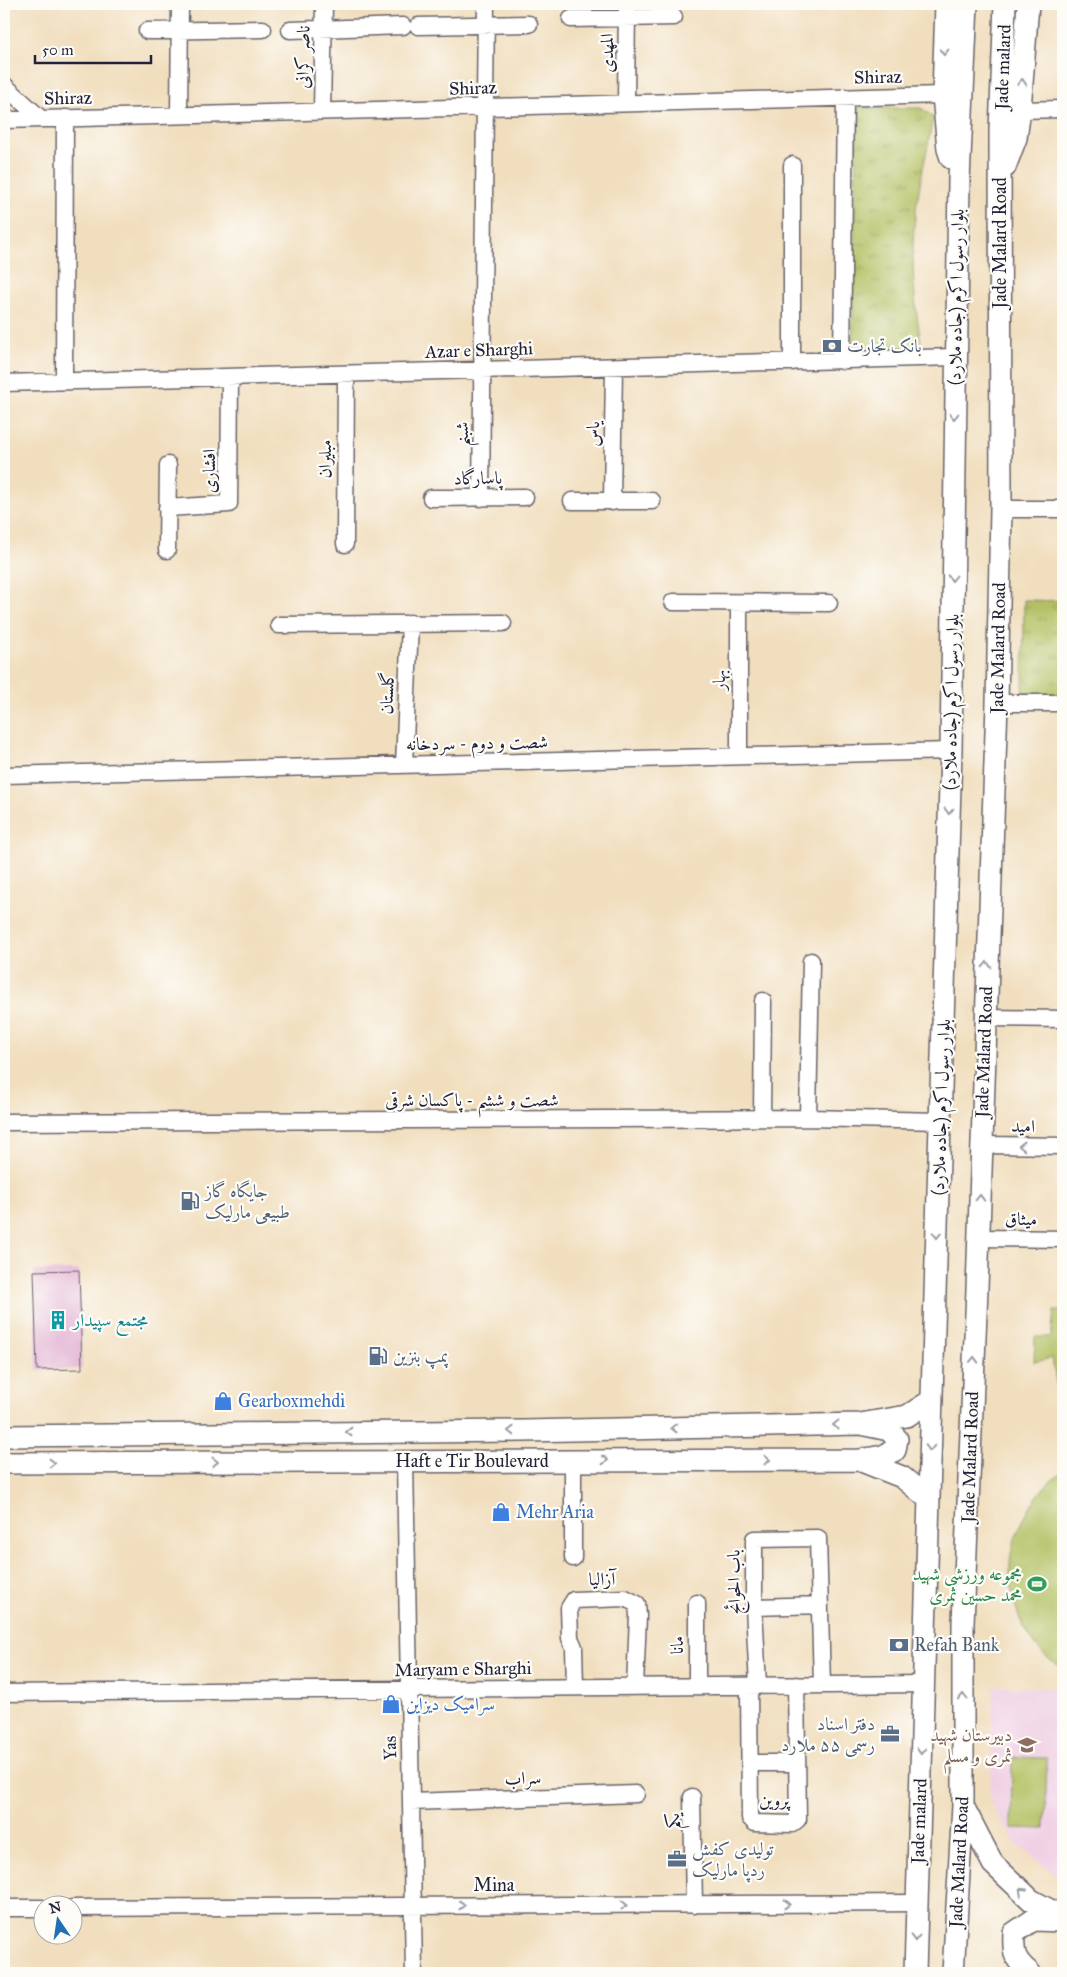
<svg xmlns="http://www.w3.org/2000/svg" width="1067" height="1977" viewBox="0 0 1067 1977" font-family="'IM FELL Great Primer',Amiri,serif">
<defs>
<pattern id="park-tufts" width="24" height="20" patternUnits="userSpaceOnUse" patternTransform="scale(1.25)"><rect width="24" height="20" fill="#b2c062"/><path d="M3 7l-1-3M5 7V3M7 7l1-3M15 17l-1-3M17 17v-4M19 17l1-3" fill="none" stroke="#909c52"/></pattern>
</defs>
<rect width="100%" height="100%" fill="#fdfcf7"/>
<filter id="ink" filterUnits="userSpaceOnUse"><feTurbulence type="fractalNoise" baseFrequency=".02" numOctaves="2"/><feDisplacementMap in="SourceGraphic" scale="10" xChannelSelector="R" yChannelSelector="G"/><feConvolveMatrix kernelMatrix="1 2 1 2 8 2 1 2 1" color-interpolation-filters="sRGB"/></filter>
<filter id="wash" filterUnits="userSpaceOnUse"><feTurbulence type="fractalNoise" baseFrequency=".0096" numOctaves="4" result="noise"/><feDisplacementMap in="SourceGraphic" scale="20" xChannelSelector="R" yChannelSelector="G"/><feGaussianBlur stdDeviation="1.12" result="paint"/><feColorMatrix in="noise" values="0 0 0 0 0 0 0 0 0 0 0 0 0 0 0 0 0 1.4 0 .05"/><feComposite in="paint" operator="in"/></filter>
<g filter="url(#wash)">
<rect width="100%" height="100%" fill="#f1debe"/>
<path fill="#f0d0e4" d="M993,1686L1063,1689V1880L1017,1845L990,1802Z"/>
<path fill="url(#park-tufts)" stroke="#6a714e" d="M857,108H921L933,117C927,154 917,190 914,227C911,268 915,308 922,348H852Z
M1024,600L1063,601V694L1023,693Z"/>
<path fill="#b2c062" stroke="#6a714e" d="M1054,1311H1063V1393H1058L1052,1358L1034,1362L1035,1337H1051Z
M1063,1473V1669C1028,1649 1008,1605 1010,1565C1010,1546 1019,1528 1028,1511C1036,1496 1048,1480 1063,1473Z
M1012,1757L1047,1758L1045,1829L1011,1828Z"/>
<g id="blocks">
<path fill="#e0abd2" d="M79,1270L82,1369L37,1370L34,1271Z"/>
</g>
</g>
<g filter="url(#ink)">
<use href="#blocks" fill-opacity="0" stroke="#6a6469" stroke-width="1"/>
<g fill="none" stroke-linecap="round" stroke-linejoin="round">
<g stroke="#6a6469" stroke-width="19">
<path id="minor" d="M571,19L674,17
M418,26L529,24
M290,30L403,26
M147,31L263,29
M4,85L41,119
M626,103L627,4
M1020,110L1063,109
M322,111L324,4
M179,115L180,4
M4,120L943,95
M792,165V362
M842,361L845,97
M64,381L65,118
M4,383L955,357
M431,498L525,497
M481,498L486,4
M572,501H652
M612,502L614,367
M167,508L229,504L230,377
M1001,509H1063
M345,544L346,374
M167,550L168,465
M673,602L829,603
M739,603V756
M279,625L503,623
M997,703H1063
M404,765L410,623
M4,775L951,751
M985,1018L1063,1019
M762,1118L763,1001
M808,1118L811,961
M4,1122L808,1118L940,1121
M982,1145L1063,1146
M979,1238L1063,1239
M573,1460V1558
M405,1461L414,1973
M697,1603V1686
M754,1607L820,1605
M749,1686L750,1818L755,1823L792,1824L798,1819L796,1685
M758,1686L754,1607V1539L818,1538L822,1685
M575,1687L574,1647L570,1638L569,1608L574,1600L625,1598L637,1604L638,1616L635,1687
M4,1693L923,1684
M750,1763H797
M692,1797L694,1905
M411,1802L636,1794
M4,1908H42
M72,1908L916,1903"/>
</g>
<g stroke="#6a6469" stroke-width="24">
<path id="major" d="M946,4L943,95L948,149L951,158
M1005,167L1016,138L1020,110L1028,4
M4,1436L524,1431L860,1424L907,1416L932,1400
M859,1460L883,1456L895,1450L897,1439L889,1430L865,1425
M4,1463L859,1460L902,1477L929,1499
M963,1806L993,1864L1031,1900L1063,1917
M915,1973L951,751L959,180L967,4
M953,1973L963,1806V1623L977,1289L997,703L1001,509L1000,131L1005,4
M1030,1973C1014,1959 1013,1954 1014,1933L1033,1920L1063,1921"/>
</g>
<use href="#minor" stroke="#fff" stroke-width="16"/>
<use href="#major" stroke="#fff" stroke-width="21"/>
</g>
<defs><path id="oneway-chevron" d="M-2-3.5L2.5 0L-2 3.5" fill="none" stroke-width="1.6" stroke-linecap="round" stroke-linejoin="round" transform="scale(1.25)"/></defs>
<g stroke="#9c9ca7">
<use href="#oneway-chevron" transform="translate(944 52) rotate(92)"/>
<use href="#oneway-chevron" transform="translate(1022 82) rotate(-86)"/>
<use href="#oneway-chevron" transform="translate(954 416) rotate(91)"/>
<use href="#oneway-chevron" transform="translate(952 578) rotate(91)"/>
<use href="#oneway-chevron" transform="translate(949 811) rotate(92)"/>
<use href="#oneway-chevron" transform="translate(987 965) rotate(-88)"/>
<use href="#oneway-chevron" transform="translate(1022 1146) rotate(-179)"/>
<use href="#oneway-chevron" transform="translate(980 1198) rotate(-88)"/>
<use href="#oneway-chevron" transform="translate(937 1235) rotate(92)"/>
<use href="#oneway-chevron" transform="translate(974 1360) rotate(-88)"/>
<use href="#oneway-chevron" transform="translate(836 1425) rotate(179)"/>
<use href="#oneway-chevron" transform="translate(674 1428) rotate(179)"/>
<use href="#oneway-chevron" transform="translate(511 1431) rotate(180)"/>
<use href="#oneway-chevron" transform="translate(349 1432) rotate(180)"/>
<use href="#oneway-chevron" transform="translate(930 1448) rotate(92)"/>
<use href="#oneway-chevron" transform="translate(605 1460)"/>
<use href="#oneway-chevron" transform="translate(767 1460)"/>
<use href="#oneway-chevron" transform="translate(215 1462)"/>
<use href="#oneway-chevron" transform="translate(52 1463)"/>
<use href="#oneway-chevron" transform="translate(963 1697) rotate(-90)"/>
<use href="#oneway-chevron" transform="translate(921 1751) rotate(92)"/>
<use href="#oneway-chevron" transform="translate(1022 1891) rotate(-136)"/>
<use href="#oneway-chevron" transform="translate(787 1904)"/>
<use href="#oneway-chevron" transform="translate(462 1905)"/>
<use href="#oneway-chevron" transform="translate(624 1905)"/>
<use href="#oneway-chevron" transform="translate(915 1938) rotate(91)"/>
</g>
</g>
<defs>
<g id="bank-bare" transform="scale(1.5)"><path d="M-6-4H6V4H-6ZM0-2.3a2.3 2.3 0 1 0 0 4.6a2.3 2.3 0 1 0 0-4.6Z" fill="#5c6f8a" stroke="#fdfcf7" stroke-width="2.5" paint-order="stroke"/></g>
<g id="fuel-bare" transform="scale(1.5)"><path d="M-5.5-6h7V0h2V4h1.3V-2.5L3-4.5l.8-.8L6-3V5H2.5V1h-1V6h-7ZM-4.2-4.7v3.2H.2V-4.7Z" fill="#5c6f8a" stroke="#fdfcf7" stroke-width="2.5" paint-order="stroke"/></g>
<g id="building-bare" transform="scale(1.5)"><path d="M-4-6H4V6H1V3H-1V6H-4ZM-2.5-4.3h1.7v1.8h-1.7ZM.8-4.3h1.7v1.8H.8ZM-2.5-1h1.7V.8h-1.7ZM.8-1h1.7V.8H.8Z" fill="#0f9aa8" stroke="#fdfcf7" stroke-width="2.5" paint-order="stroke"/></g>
<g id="shop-bare" transform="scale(1.5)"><path d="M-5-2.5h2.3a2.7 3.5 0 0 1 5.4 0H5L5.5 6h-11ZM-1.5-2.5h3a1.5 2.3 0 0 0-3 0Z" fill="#3f7fe0" stroke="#fdfcf7" stroke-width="2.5" paint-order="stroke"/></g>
<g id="stadium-bare" transform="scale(1.5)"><path d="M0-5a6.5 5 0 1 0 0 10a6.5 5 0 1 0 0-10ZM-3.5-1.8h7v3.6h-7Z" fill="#2e9e5b" stroke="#fdfcf7" stroke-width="2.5" paint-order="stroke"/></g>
<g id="office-bare" transform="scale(1.5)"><path d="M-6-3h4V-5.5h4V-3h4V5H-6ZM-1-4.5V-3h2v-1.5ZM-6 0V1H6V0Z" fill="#5c6f8a" stroke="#fdfcf7" stroke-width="2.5" paint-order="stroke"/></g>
<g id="school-bare" transform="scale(1.5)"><path d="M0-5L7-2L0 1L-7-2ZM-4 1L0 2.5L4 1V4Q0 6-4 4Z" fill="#8d6e63" stroke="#fdfcf7" stroke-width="2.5" paint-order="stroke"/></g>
</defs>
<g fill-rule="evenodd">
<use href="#bank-bare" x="832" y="346"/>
<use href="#fuel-bare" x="190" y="1201"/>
<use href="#building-bare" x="58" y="1320"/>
<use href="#fuel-bare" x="378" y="1356"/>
<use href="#shop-bare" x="223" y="1401"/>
<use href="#shop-bare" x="501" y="1512"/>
<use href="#stadium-bare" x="1037" y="1584"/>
<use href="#bank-bare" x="899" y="1645"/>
<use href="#shop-bare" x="391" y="1704"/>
<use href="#office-bare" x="890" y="1734"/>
<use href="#school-bare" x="1027" y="1745"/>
<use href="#office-bare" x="677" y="1859"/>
</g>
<g text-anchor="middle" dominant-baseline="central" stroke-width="4.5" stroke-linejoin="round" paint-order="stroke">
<g font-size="18" fill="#22223b" stroke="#fdfcf7">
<text transform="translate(607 53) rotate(-90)">المهدی</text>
<text transform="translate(303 57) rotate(-89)">ناصر کرانی</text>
<text transform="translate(1003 67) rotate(-88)">Jade malard</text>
<text transform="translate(878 77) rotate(-1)">Shiraz</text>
<text transform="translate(473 88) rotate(-2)">Shiraz</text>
<text transform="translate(68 98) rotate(-1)">Shiraz</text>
<text transform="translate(1000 243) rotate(-90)">Jade Malard Road</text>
<text transform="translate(956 297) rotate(-89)">بلوار رسول اکرم (جاده ملارد)</text>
<text transform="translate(479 350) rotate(-2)">Azar e Sharghi</text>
<text transform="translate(462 434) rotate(-89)">شبنم</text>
<text transform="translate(593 434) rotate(-89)">یاس</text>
<text transform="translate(325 459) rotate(-90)">مبلیران</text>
<text transform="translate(209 471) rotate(-90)">افشاری</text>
<text transform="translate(478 478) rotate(-1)">پاسارگاد</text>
<text transform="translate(998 648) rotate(-89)">Jade Malard Road</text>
<text transform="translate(719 680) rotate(-90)">بهار</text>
<text transform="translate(387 693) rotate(-88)">گلستان</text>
<text transform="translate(951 702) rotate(-89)">بلوار رسول اکرم (جاده ملارد)</text>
<text transform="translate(477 743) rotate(-1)">شصت و دوم - سردخانه</text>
<text transform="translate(984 1052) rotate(-88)">Jade Malard Road</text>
<text x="472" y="1100">شصت و ششم - پاکسان شرقی</text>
<text transform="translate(941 1107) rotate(-88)">بلوار رسول اکرم (جاده ملارد)</text>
<text transform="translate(1023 1126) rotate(1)">امید</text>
<text transform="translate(1021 1219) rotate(1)">میثاق</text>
<text transform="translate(970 1457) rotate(-88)">Jade Malard Road</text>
<text x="472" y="1461">Haft e Tir Boulevard</text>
<text transform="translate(602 1579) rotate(-1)">آزالیا</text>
<text transform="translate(734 1582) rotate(-91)">باب الحوائج</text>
<text transform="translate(677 1645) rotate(-90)">مانا</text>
<text transform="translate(463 1669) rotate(-1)">Maryam e Sharghi</text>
<text transform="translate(390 1748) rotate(-91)">Yas</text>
<text transform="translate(523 1778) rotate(-2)">سراب</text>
<text transform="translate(774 1800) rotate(-1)">پروین</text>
<text transform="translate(673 1821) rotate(-91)">یکم</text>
<text transform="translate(919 1821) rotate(-88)">Jade malard</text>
<text transform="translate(959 1862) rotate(-87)">Jade Malard Road</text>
<text x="494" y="1885">Mina</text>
</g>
<g font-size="18" fill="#4e5e75" stroke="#fdfcf7" text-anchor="start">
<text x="847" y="346">بانک تجارت</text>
<text x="205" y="1191">جایگاه گاز<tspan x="205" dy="21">طبیعی مارلیک</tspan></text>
<text x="393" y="1356">پمپ بنزین</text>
<text x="914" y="1645">Refah Bank</text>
<text x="875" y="1724" text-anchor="end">دفتر اسناد<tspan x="875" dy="21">رسمی ۵۵ ملارد</tspan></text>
<text x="692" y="1849">تولیدی کفش<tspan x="692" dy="21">ردپا مارلیک</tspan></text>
</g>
<g font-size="18" fill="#0d838f" stroke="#fdfcf7" text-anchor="start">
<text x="73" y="1320">مجتمع سپیدار</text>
</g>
<g font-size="18" fill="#366cbe" stroke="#fdfcf7" text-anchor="start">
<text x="238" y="1401">Gearboxmehdi</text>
<text x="516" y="1512">Mehr Aria</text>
<text x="406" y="1704">سرامیک دیزاین</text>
</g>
<g font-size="18" fill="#27864d" stroke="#fdfcf7" text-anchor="end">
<text x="1022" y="1574">مجموعه ورزشی شهید<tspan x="1022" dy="21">محمد حسین ثمری</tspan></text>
</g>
<g font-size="18" fill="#785e54" stroke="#fdfcf7" text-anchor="end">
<text x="1012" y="1735">دبیرستان شهید<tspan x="1012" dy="21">ثمری و مسلم</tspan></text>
</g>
</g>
<rect width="1067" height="1977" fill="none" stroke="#fdfcf7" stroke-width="20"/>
<g transform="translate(58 1920) rotate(347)"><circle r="24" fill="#fdfcf7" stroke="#a5a5ac"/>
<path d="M0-4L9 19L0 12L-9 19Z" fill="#1f6fb2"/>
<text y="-8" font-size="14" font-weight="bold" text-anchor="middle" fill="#22223b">N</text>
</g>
<path d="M35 55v8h116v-8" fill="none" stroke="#22223b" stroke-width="2.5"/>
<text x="42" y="55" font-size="15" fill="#22223b" stroke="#fdfcf7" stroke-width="4" paint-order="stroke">50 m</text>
</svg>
